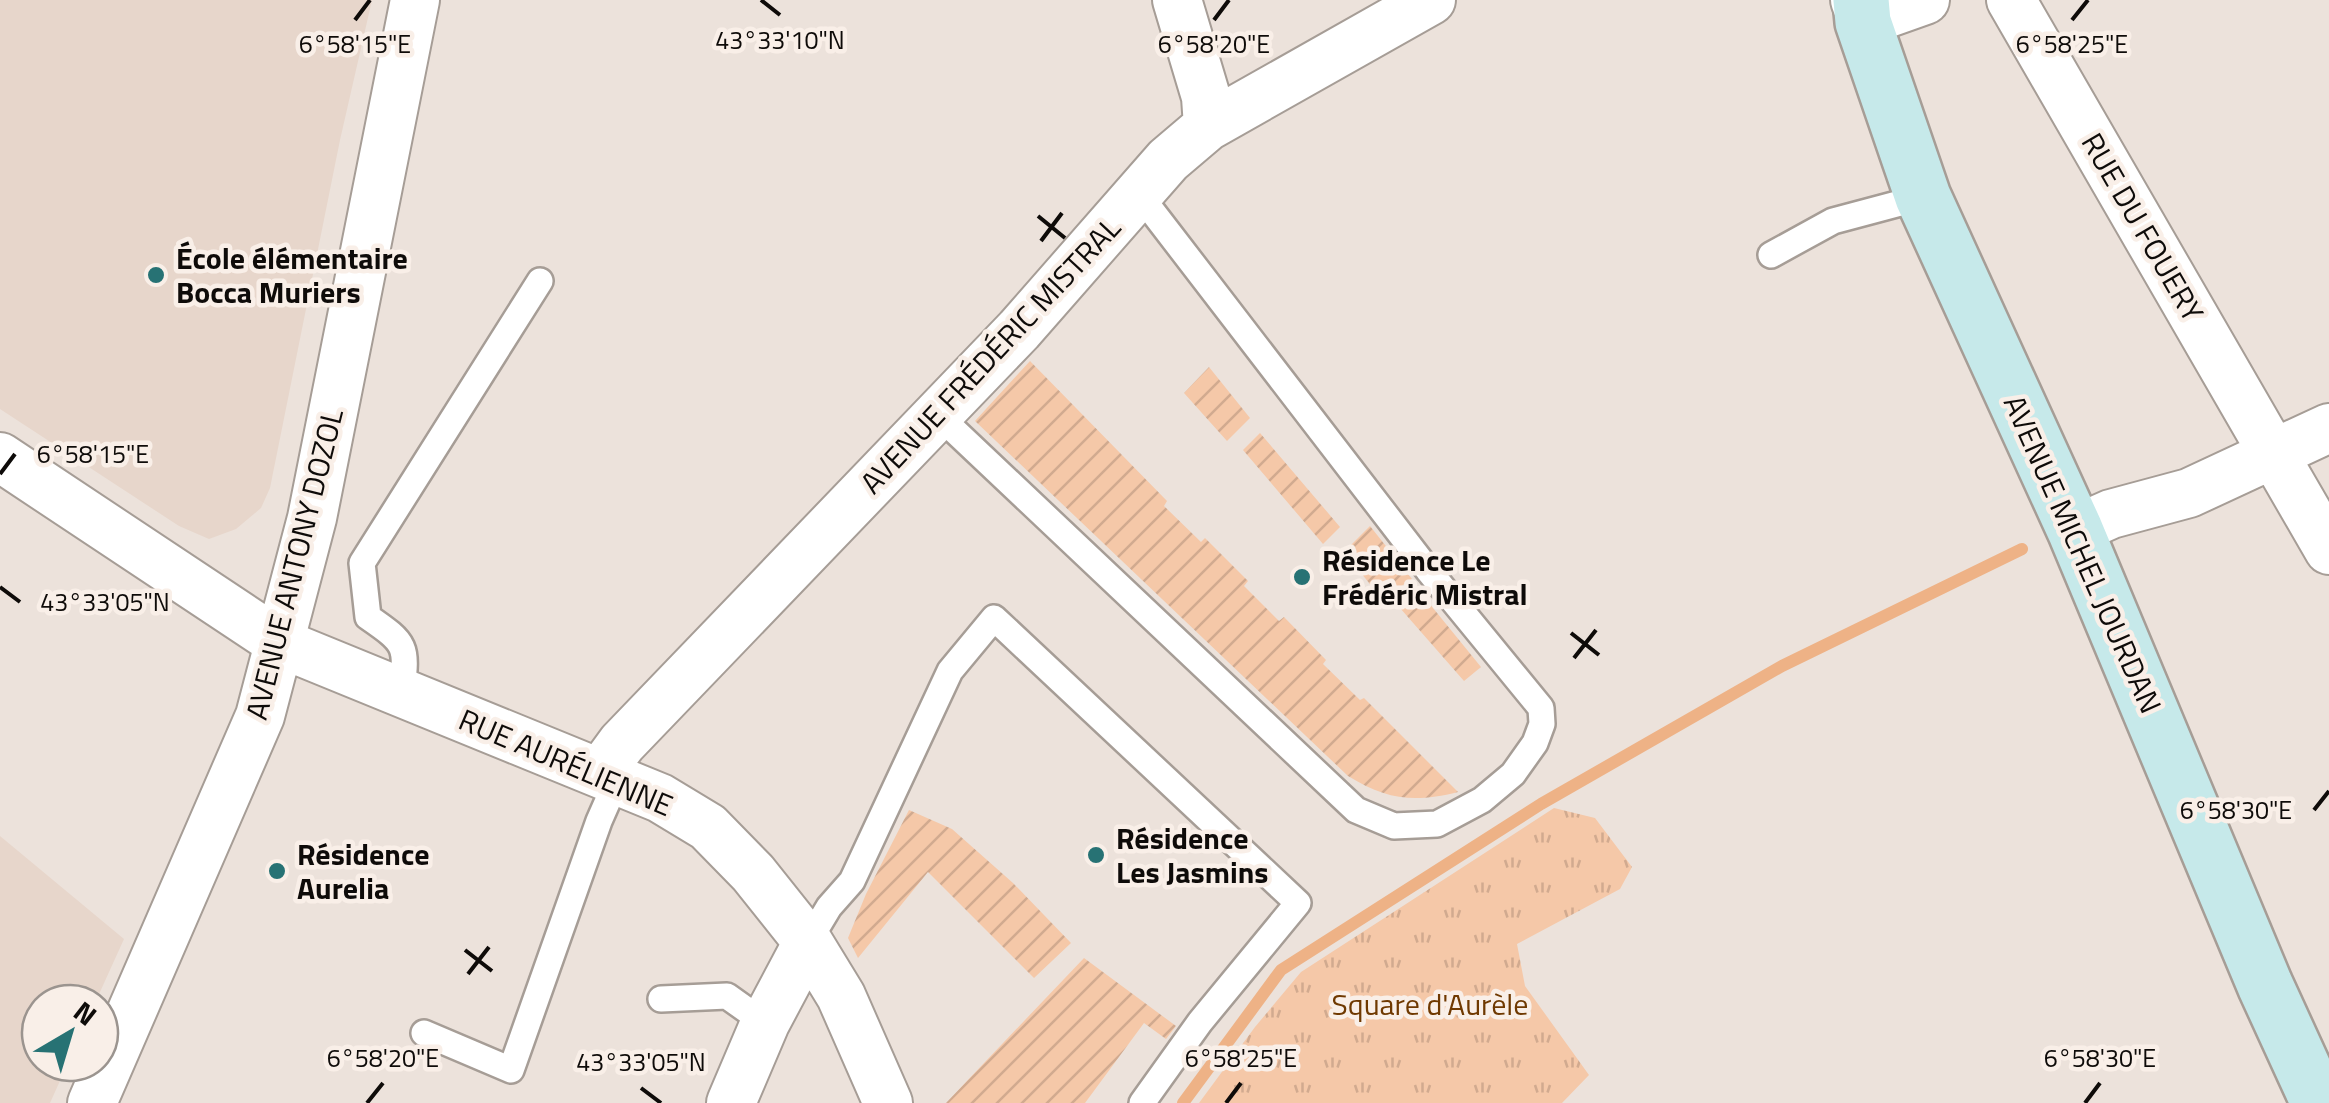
<svg xmlns="http://www.w3.org/2000/svg" width="2329" height="1103" viewBox="0 0 2329 1103" font-family="'Titillium Web',sans-serif">
<defs>
<pattern id="park-tufts" width="24" height="20" patternUnits="userSpaceOnUse" patternTransform="scale(2.5)"><rect width="24" height="20" fill="#f5c8a8"/><path d="M3 7l-1-3M5 7V3M7 7l1-3M15 17l-1-3M17 17v-4M19 17l1-3" fill="none" stroke="#d1aa8f"/></pattern>
<pattern id="garden-furrows" width="10" height="10" patternUnits="userSpaceOnUse" patternTransform="scale(2.5)"><rect width="10" height="10" fill="#f5c8a8"/><path d="M-1 1l2-2M0 10L10 0M9 11l2-2" fill="none" stroke="#d1aa8f"/></pattern>
</defs>
<rect width="100%" height="100%" fill="#ece2db"/>
<path fill="#e7d6cb" d="M0,0H372L340,140L270,488L261,508L236,529L209,539L179,526L0,409Z
M0,836L124,939L95,1003H40V1063H68L50,1103H0Z"/>
<path fill="url(#park-tufts)" d="M1554,808L1595,818L1632,867L1620,889L1517,944L1525,986L1589,1075L1562,1103H1199L1255,1027L1301,972Z"/>
<path fill="url(#garden-furrows)" d="M1030,361L1167,501L1164,506L1201,542L1205,538L1248,581L1244,586L1279,621L1284,617L1326,660L1323,664L1360,700L1364,698L1458,792C1414,803 1387,800 1348,776L975,421Z
M1209,367L1250,418L1227,441L1184,393Z
M1260,433L1340,527L1323,544L1243,450Z
M1370,526L1412,579L1382,599L1344,552Z
M1420,592L1481,667L1464,681L1400,608Z
M909,810L952,829L1013,883L1071,943L1034,978L928,872L858,958L848,938L866,894Z
M1084,958L1176,1026L1166,1039L1144,1023L1085,1103H946Z"/>
<g fill="none" stroke-linecap="round" stroke-linejoin="round">
<path stroke="#eeb286" stroke-width="12" d="M1183,1103L1281,970L1541,804L1782,666L2022,549"/>
<g stroke="#a69d96" stroke-width="30">
<path id="lane" d="M1771,255L1833,221L1923,197
M938,415L1356,810L1394,826L1437,824L1482,800L1513,774L1535,743L1542,724L1541,708L1428,570L1139,194
M402,692C407,645 407,644 368,617L362,563L540,281
M808,942L829,907L852,881L950,671L994,618L1298,903L1200,1022L1142,1103
M661,999L727,996L765,1023
M424,1033L511,1070L599,821L617,780"/>
</g>
<g stroke="#a69d96" stroke-width="52">
<path id="street" d="M1177,0L1206,97L1208,126
M1855,0L1863,22L1925,0
M2011,0L2329,550
M0,457L280,643L660,798L708,827L753,873L808,942L841,996L888,1103
M2075,530L2111,514L2189,493L2329,428
M600,773L622,743L1019,330L1168,160L1208,126L1431,0
M92,1103L260,716L312,518L415,0
M731,1103L765,1023L808,942"/>
</g>
<g stroke="#a69d96" stroke-width="60">
<path id="secondary" d="M1861,0L1863,22L1923,197L2075,530L2265,985L2319,1103"/>
</g>
<use href="#lane" stroke="#fff" stroke-width="25"/>
<use href="#street" stroke="#fff" stroke-width="48"/>
<use href="#secondary" stroke="#c6e9ea" stroke-width="55"/>
</g>
<path fill="none" stroke="#0e0b09" stroke-width="4" d="M761,0L780,15M355,20L370,0M1214,20L1229,0M2072,20L2088,0M1038,216L1065,238M1041,241L1062,213M0,474L15,454M0,587L20,602M1571,633L1599,655M1574,658L1596,630M2314,810L2329,791M465,950L492,971M468,974L489,947M641,1088L661,1103M367,1103L383,1083M1226,1103L1241,1083M2085,1103L2100,1083"/>
<g fill="#277274" stroke="#f9efe8" stroke-width="4">
<circle cx="156" cy="275" r="10"/>
<circle cx="1302" cy="577" r="10"/>
<circle cx="1096" cy="855" r="10"/>
<circle cx="277" cy="871" r="10"/>
</g>
<g text-anchor="middle" dominant-baseline="central" stroke-width="9" stroke-linejoin="round" paint-order="stroke">
<g font-size="30" fill="#0e0b09" stroke="#f9efe8">
<text transform="translate(2143 227) rotate(60)">RUE DU FOUERY</text>
<text transform="translate(990 355) rotate(-47)">AVENUE FRÉDÉRIC MISTRAL</text>
<text transform="translate(2083 554) rotate(66)">AVENUE MICHEL JOURDAN</text>
<text transform="translate(294 564) rotate(-76)">AVENUE ANTONY DOZOL</text>
<text transform="translate(566 762) rotate(23)">RUE AURÉLIENNE</text>
</g>
<g font-size="30" font-weight="bold" fill="#0e0b09" stroke="#f9efe8" text-anchor="start">
<text x="176" y="258">École élémentaire<tspan x="176" dy="34">Bocca Muriers</tspan></text>
<text x="1322" y="560">Résidence Le<tspan x="1322" dy="34">Frédéric Mistral</tspan></text>
<text x="1116" y="838">Résidence<tspan x="1116" dy="34">Les Jasmins</tspan></text>
<text x="297" y="854">Résidence<tspan x="297" dy="34">Aurelia</tspan></text>
</g>
<g font-size="30" fill="#6f3901" stroke="#f9efe8">
<text x="1430" y="1004">Square d'Aurèle</text>
</g>
</g>
<g font-size="25" text-anchor="middle" fill="#0e0b09" stroke="#f9efe8" stroke-width="9" stroke-linejoin="round" paint-order="stroke">
<text x="780" y="49">43°33'10"N</text>
<text x="355" y="53">6°58'15"E</text>
<text x="1214" y="53">6°58'20"E</text>
<text x="2072" y="53">6°58'25"E</text>
<text x="93" y="463">6°58'15"E</text>
<text x="105" y="611">43°33'05"N</text>
<text x="2236" y="819">6°58'30"E</text>
<text x="383" y="1067">6°58'20"E</text>
<text x="1241" y="1067">6°58'25"E</text>
<text x="2100" y="1067">6°58'30"E</text>
<text x="641" y="1071">43°33'05"N</text>
</g>
<g transform="translate(70 1033) rotate(38)"><circle r="48" fill="#f9efe8" stroke="#9b948f" stroke-width="2.5"/>
<path d="M0-8L18 38L0 25L-18 38Z" fill="#277274"/>
<text y="-15" font-size="28" font-weight="bold" text-anchor="middle" fill="#0e0b09">N</text>
</g>
</svg>
